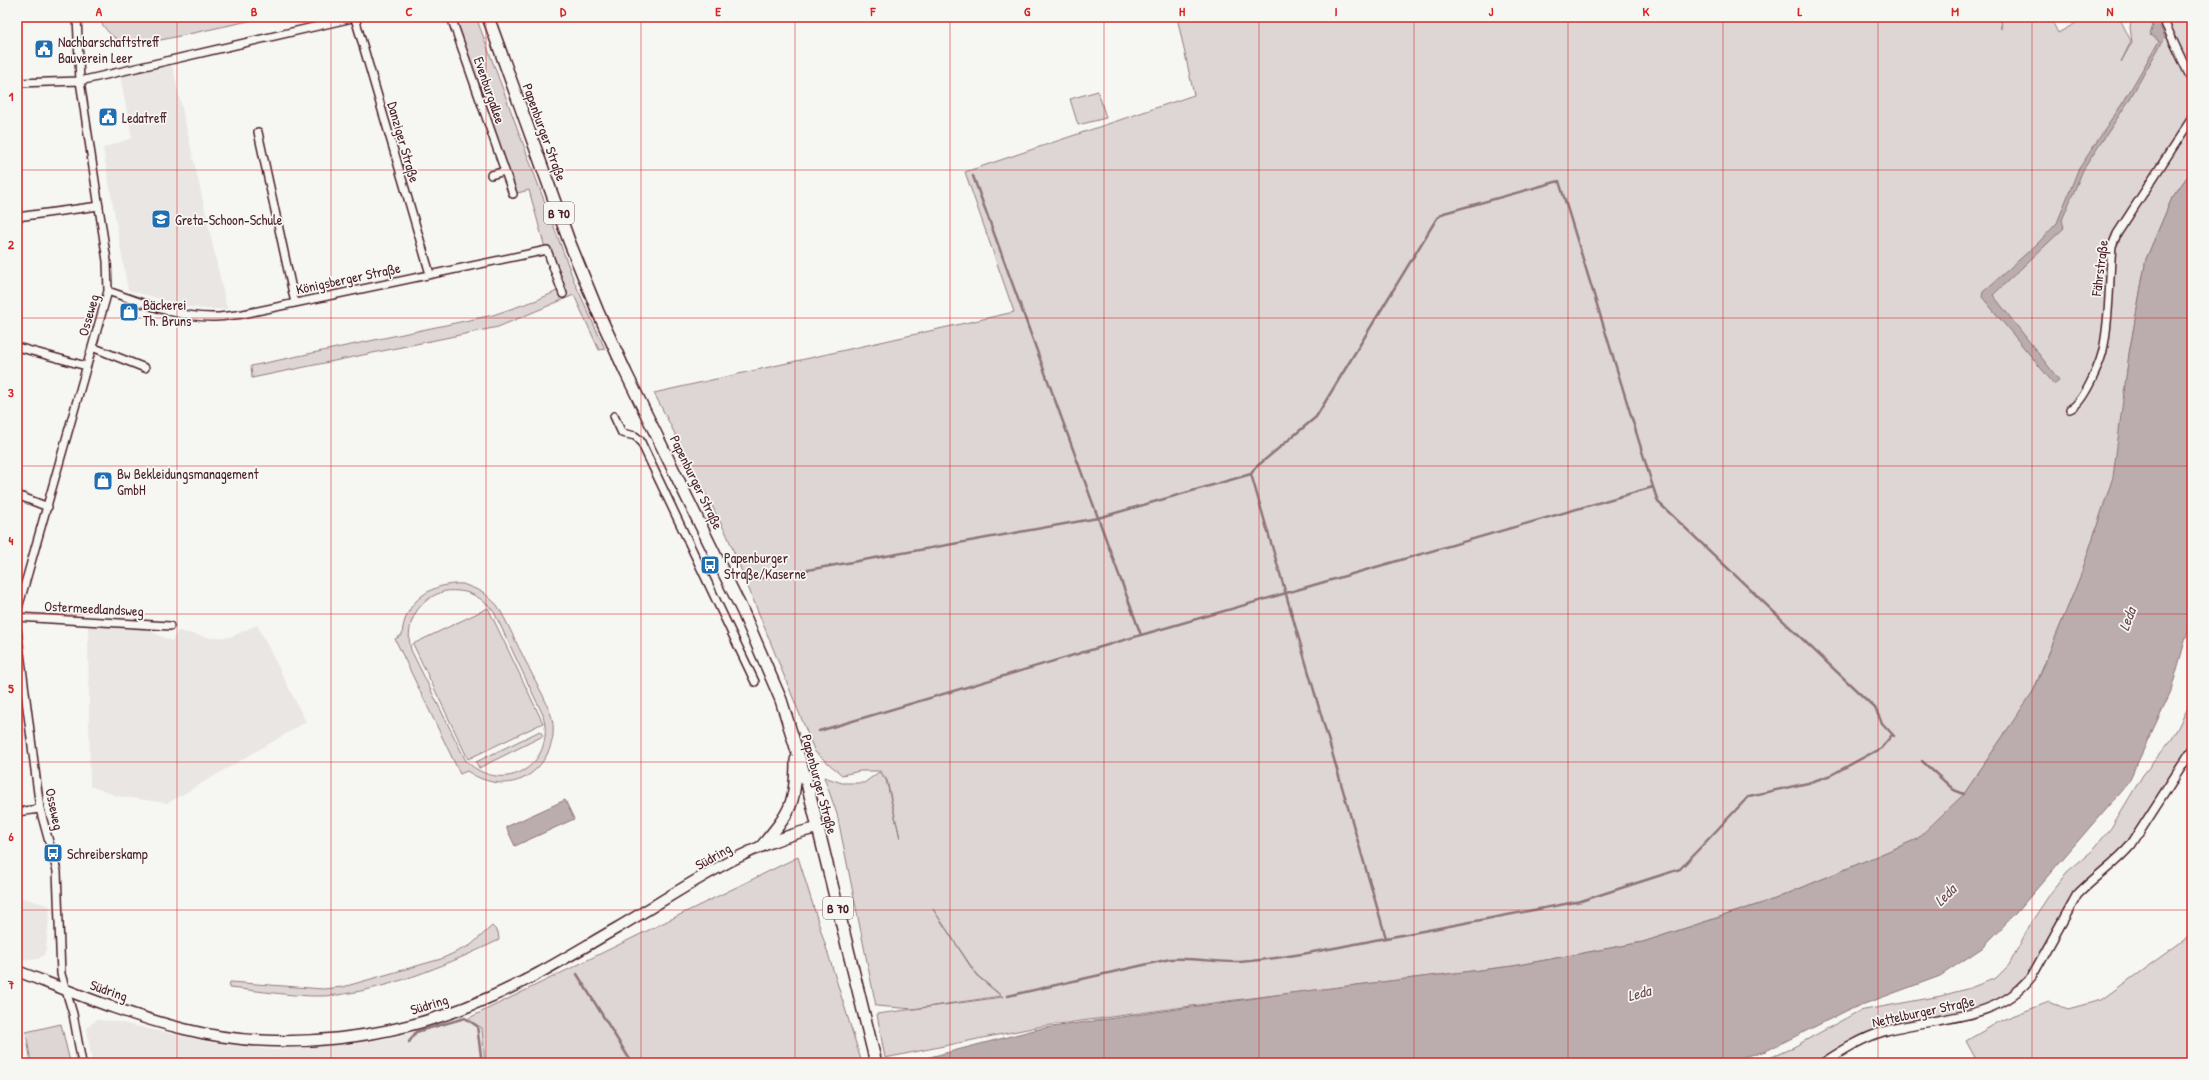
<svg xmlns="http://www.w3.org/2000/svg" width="2209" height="1080" viewBox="0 0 2209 1080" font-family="'Patrick Hand',sans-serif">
<rect width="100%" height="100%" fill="#f6f6f2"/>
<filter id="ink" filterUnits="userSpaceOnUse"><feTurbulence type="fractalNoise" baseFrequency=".025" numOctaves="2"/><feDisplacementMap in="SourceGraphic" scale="8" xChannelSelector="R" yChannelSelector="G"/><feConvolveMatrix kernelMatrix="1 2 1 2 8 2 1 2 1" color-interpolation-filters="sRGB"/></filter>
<g filter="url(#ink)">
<path fill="#e9e6e3" d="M172,64L227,309H208L189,307L128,290L103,148L132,138L120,75Z
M257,625L306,722L168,803L117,796L90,786L88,626L143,628L172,641L178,631L211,638L231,637Z
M17,896L50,906L46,948L44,955L38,959L28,960L17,955Z
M467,1019L482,1028L485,1063H92L87,1028L96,1020L113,1021L213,1043L277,1050L386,1039Z"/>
<path fill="#ddd6d5" stroke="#947a80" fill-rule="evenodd" d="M98,17H267L138,45C118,44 107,34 98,17Z
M452,17H476L574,281L605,349L599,350L574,295L498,327L252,378L251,366L493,315L537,300L557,291L529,190L514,194Z
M1177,17H2001V29L2002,17H2050L2058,33L2087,17H2119L2131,41L2121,62L2132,42L2130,27L2132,17H2186L2192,31V170L2172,198L2146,259L2129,354L2115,472L2080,578L2032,694L1964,794L1920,838L1775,899L1643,942L1513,966L1235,1000L1037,1027L885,1058L877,1014L1003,997L977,975L933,909L976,975L1001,996L913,1009L876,1006L837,814L824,777L842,783H864L879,772L886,780L900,838L887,780L880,771H860L842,775L815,752L727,535L654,393L1014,312L965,172L1194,95Z
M1098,91L1106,118L1078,125L1070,99Z
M463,584L483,592L497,605C508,623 516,643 526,662C534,679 545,697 551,715C559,740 545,768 522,779C503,787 483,782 467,771L460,774L395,639L402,635C404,602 431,582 463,584ZM446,591C467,589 481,596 494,612L543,715C557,765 504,797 466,761L411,650C404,622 419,598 446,591Z
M488,608L543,723L468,759L413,644Z
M2192,700V743L2119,854L2080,885L2068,901L2031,970L2010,992L1989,1005L1956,1014L1880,1027L1862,1035L1816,1063H1758L1790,1049L1859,1011L1941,996L1970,988L1996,978L2009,965L2032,921L2050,894L2067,872L2092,851L2111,828L2143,775L2172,739Z
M540,731L543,736L479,768L476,762Z
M798,857L862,1063H485L482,1028L467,1019Z
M492,926L498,932L499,940C451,963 397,986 344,994C311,1000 264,991 229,988L230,982L323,989L343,987L441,959L471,945Z
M2191,935L2192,1063H1978L1966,1041L2002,1020L2049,1002L2068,1009L2101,1000Z
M61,1024L70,1062L31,1063L26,1032Z"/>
<path fill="#bbadae" stroke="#8e747a" d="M2149,17H2156L2165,37L2128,102L2083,170L2062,220L2064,228L1993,295L2059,380L2054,384L1982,297L1983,292L2037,244L2057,223L2078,170L2124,101L2159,41L2150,35L2153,25Z
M2192,170V616L2171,691L2128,783L2015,914L1982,948L1940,976L1848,1010L1766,1051L1721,1063H907L1038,1029L1290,993L1513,966L1643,942L1775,899L1917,839L1964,794L2034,690L2080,577L2113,477L2129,354L2146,259L2172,198Z
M565,800L574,819L515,846L506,827Z"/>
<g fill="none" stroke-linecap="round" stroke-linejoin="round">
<path stroke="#8e747a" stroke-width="2.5" d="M973,176L1141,635L1653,487L1658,502L1875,708L1882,723L1894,736
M757,579L1098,518L1251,474L1255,468L1316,417L1437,218L1444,213L1559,181L1653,487
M819,731L1141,635
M1922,761L1954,790L1964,794
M1386,938L1581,901L1680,869L1749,796L1808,783L1831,775L1881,748L1892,735
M577,974L632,1063
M1008,996L1170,959C1194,957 1217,963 1240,962C1289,958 1338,947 1386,938L1251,474
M409,1042L416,1032L465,1018L477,1026L482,1063"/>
<g stroke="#4a1f2b" stroke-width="10">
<path id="minor" d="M451,17L513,194
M2162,17L2192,81
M355,18L430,274
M17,83L80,81L357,17
M258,132L295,303
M491,175L505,171
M17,217L99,206
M108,291C142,303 179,318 215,317C224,317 234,315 243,314L547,250L563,294
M17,347L86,366
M92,347L145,368
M2070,409C2084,403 2102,360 2104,345C2110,313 2109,279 2112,246L2117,234L2192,118
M614,416L622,433L635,436L640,440L755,682
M17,495L48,507
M17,612L108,291L107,261L80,81L77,17
M17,617L170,626
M17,629L40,809L57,871L61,974L73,1014L82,1063
M17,812L40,809"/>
</g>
<g stroke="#4a1f2b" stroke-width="11">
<path id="tertiary" d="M1823,1063C1843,1050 1862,1038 1885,1031C1936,1016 1996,1023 2032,976L2077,895C2094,877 2115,864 2131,845L2192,750"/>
</g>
<g stroke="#4a1f2b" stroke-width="13">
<path id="secondary" d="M17,971C72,992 127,1015 184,1029C282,1054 397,1039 488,998C533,979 575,952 617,928C681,891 744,844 817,828"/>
</g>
<g stroke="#4a1f2b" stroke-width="14">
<path id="primary" d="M488,17L569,241L598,312L626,373L743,612L781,700L807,783L876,1063
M762,846C790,812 796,805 796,760"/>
</g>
<use href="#minor" stroke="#f6f6f2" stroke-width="7"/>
<use href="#tertiary" stroke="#f6f6f2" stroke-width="8"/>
<use href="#secondary" stroke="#f6f6f2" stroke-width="10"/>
<use href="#primary" stroke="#f6f6f2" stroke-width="11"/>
</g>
</g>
<path fill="none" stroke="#d62828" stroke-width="1" stroke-opacity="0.55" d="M177,17V1063M331,17V1063M486,17V1063M641,17V1063M795,17V1063M950,17V1063M1104,17V1063M1259,17V1063M1414,17V1063M1568,17V1063M1723,17V1063M1878,17V1063M2032,17V1063M17,170H2192M17,318H2192M17,466H2192M17,614H2192M17,762H2192M17,910H2192"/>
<defs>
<g id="civic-square" transform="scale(1)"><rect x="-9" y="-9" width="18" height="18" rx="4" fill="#1f6fb2" stroke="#f6f6f2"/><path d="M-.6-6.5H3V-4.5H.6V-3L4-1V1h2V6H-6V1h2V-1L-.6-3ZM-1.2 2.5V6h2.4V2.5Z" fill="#fff"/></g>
<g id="school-square" transform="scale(1)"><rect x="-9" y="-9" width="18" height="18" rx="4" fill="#1f6fb2" stroke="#f6f6f2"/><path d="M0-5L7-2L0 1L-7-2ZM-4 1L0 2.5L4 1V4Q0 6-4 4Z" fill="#fff"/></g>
<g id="shop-square" transform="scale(1)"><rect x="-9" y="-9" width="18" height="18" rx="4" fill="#1f6fb2" stroke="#f6f6f2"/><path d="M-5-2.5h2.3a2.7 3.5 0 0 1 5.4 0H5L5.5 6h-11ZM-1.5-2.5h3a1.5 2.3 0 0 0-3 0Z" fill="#fff"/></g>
<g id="bus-square" transform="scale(1)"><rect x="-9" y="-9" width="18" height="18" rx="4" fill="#1f6fb2" stroke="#f6f6f2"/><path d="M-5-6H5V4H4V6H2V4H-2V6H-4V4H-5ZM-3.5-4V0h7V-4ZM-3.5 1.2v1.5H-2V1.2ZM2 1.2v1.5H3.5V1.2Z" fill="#fff"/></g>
</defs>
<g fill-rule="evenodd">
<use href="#civic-square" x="44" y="49"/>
<use href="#civic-square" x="108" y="117"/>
<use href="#school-square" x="161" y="219"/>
<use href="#shop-square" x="129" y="312"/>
<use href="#shop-square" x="103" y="481"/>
<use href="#bus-square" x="710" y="565"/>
<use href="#bus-square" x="53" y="853"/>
</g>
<g text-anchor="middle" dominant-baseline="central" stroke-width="3.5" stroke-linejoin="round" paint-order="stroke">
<g fill="#f6f6f2" stroke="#7e6067" stroke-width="1">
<rect x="544" y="202" width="30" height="22" rx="3"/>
<rect x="823" y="897" width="30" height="22" rx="3"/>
</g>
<g font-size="13" font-weight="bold" fill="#4a1f2b">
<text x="559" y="213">B 70</text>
<text x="838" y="908">B 70</text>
</g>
<g font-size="14" fill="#4a1f2b" stroke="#f6f6f2" text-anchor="start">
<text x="58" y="41">Nachbarschaftstreff<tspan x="58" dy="16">Bauverein Leer</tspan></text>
<text x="122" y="117">Ledatreff</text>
<text x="175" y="219">Greta-Schoon-Schule</text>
<text x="143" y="304">Bäckerei<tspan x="143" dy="16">Th. Bruns</tspan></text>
<text x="117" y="473">Bw Bekleidungsmanagement<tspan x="117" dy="16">GmbH</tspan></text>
<text x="724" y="557">Papenburger<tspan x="724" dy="16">Straße/Kaserne</tspan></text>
<text x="67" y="853">Schreiberskamp</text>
</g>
<g font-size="14" fill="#4a1f2b" stroke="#f6f6f2">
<text transform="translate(490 90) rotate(71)">Evenburgallee</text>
<text transform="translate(545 132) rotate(70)">Papenburger Straße</text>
<text transform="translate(404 142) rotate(74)">Danziger Straße</text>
<text transform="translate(2099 268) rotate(-83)">Fährstraße</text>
<text transform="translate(348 278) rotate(-12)">Königsberger Straße</text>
<text transform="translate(88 315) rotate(-74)">Osseweg</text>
<text transform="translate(697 482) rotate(64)">Papenburger Straße</text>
<text transform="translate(94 608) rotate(3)">Ostermeedlandsweg</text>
<text transform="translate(820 784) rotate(75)">Papenburger Straße</text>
<text transform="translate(55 809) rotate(78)">Osseweg</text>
<text transform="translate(713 856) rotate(-30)">Südring</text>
<text transform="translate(109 990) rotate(19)">Südring</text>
<text transform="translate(429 1004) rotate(-17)">Südring</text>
<text transform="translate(1923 1011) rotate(-12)">Nettelburger Straße</text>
</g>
<g font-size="15" font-style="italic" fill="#6c4a52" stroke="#f6f6f2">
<text transform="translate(2127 619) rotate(-70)">Leda</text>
<text transform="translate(1945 895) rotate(-45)">Leda</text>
<text transform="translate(1639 993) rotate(-15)">Leda</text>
</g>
</g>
<rect width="2209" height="1080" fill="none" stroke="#f6f6f2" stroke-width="44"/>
<rect x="22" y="22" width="2165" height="1036" fill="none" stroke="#d62828" stroke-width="1.5"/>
<g font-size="13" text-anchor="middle" font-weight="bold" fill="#d62828">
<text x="99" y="16">A</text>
<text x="254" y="16">B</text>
<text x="409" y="16">C</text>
<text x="563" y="16">D</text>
<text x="718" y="16">E</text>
<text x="873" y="16">F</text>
<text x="1027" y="16">G</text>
<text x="1182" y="16">H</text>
<text x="1336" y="16">I</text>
<text x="1491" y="16">J</text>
<text x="1646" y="16">K</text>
<text x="1800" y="16">L</text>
<text x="1955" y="16">M</text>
<text x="2110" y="16">N</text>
<text x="11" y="101">1</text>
<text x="11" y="249">2</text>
<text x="11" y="397">3</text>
<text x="11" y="545">4</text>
<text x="11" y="693">5</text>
<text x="11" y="841">6</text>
<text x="11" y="989">7</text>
</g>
</svg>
